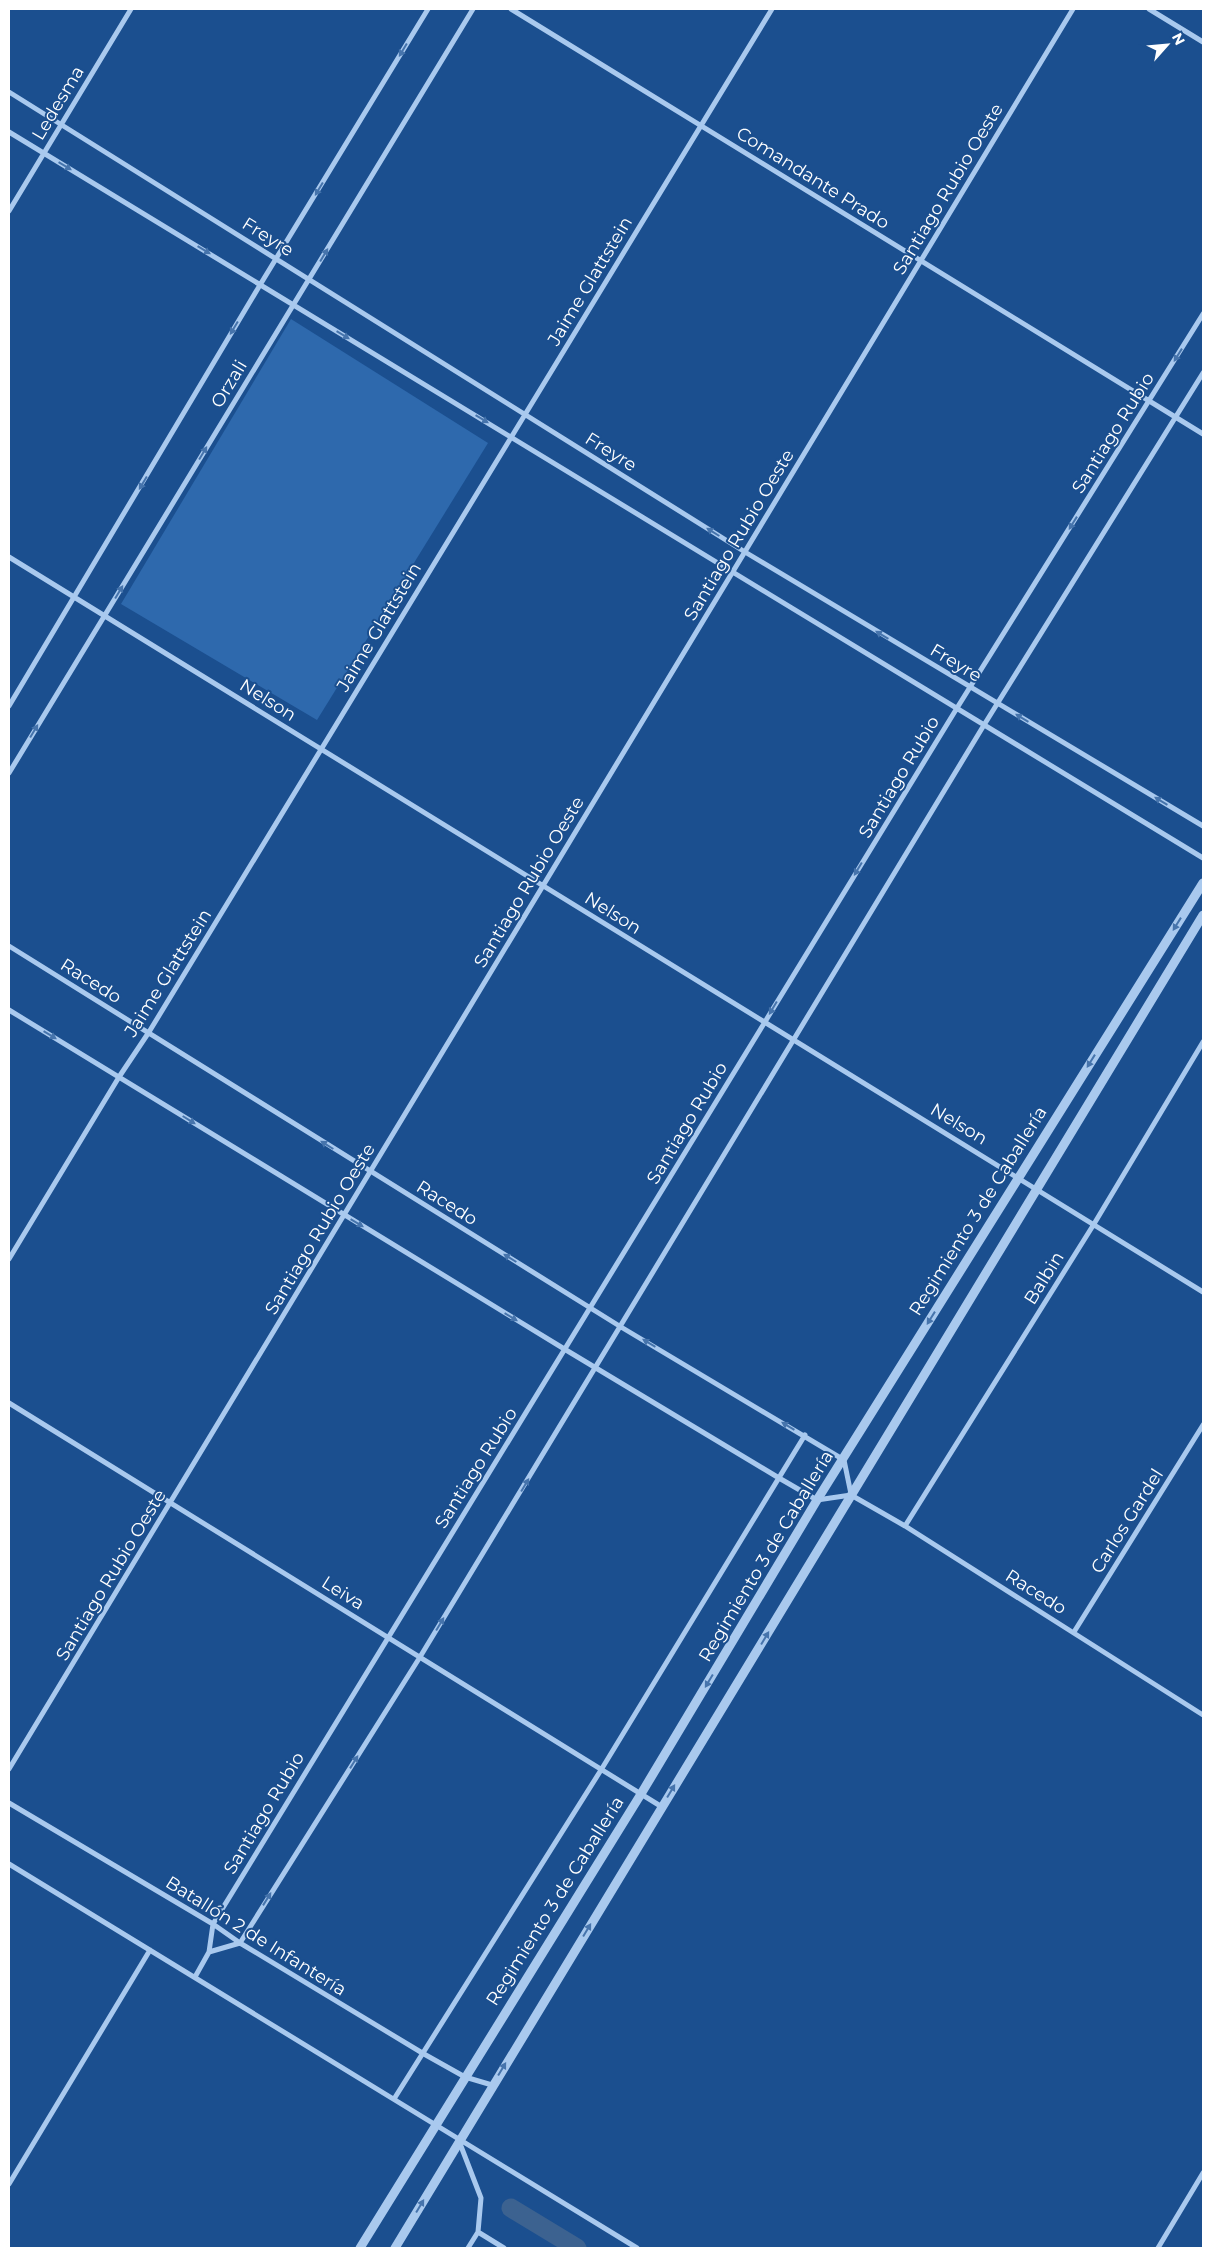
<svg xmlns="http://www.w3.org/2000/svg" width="1212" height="2257" viewBox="0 0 1212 2257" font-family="Montserrat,sans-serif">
<rect width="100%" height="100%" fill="#1b4f8f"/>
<path fill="#2e69ad" d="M291,319L488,443L317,720L121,604Z"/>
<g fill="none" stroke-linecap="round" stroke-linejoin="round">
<path stroke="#3c6290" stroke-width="19" d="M511,2208L577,2248"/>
<path stroke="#a9c9ee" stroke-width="5" d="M511,9L1203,434
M1149,9L1203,42
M9,92L745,552L1203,826
M9,132L1203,858
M9,211L131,9
M9,557L1203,1292
M9,706L260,285L428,9
M9,773L473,9
M9,946L621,1327L844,1460L851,1494
M9,1010L566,1350L779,1478L817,1500L851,1495L905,1526L1203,1715
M9,1259L119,1077L149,1032L772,9
M9,1403L662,1807
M905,1526L1094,1224L1203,1042
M1074,1632L1203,1425
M9,1769L1073,9
M9,1803L213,1924L240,1943L424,2054L465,2077L492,2085
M9,1864L637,2248
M209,1952L240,1943L420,1657L984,725L1203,373
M195,1977L209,1952L213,1924L957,708L1203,314
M394,2099L601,1770L805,1435
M459,2141L481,2198L478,2232L504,2248
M9,2184L150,1950
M468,2248L478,2232
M1158,2248L1203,2173"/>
<path stroke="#a9c9ee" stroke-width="9" d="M360,2248L641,1794L817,1500L1203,883
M395,2248L1203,915"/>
</g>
<defs><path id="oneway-solid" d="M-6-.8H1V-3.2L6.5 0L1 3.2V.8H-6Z" transform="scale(1.25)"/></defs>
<g fill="#4674ac">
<use href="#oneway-solid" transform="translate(403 50) rotate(121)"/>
<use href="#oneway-solid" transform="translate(65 166) rotate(31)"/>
<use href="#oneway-solid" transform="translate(319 189) rotate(121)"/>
<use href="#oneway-solid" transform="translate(204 250) rotate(31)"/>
<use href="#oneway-solid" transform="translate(324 255) rotate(-59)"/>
<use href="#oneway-solid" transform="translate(234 328) rotate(121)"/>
<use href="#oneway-solid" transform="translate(343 335) rotate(31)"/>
<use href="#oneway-solid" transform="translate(1178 355) rotate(122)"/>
<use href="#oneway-solid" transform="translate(482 419) rotate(31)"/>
<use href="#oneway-solid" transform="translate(203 453) rotate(-59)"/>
<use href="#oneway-solid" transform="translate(143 483) rotate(121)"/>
<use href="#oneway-solid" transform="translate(1073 523) rotate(122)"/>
<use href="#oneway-solid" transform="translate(713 532) rotate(-148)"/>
<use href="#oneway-solid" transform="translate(119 592) rotate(-59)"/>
<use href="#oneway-solid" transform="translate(882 635) rotate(-149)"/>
<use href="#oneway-solid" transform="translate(1022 718) rotate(-149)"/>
<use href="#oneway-solid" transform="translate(34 731) rotate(-59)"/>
<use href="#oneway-solid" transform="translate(1161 801) rotate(-149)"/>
<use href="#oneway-solid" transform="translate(858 869) rotate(121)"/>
<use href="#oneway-solid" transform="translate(1177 924) rotate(122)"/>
<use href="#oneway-solid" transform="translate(773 1008) rotate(121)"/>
<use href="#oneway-solid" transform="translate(50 1035) rotate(31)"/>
<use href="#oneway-solid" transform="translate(1091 1061) rotate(122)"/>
<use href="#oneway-solid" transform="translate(189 1120) rotate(32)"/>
<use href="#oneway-solid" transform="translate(327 1145) rotate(-148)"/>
<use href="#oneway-solid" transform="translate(357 1223) rotate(31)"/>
<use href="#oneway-solid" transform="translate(510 1258) rotate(-148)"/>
<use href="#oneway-solid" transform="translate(511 1317) rotate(31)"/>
<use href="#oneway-solid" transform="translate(931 1318) rotate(122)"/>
<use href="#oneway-solid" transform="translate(649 1343) rotate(-149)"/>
<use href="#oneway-solid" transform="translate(788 1426) rotate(-149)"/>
<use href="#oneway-solid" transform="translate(525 1485) rotate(-59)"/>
<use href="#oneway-solid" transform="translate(440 1624) rotate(-59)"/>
<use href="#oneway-solid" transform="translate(765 1638) rotate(-59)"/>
<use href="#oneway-solid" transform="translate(709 1681) rotate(121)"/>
<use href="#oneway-solid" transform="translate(354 1762) rotate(-58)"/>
<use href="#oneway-solid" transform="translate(671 1791) rotate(-59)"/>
<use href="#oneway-solid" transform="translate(267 1899) rotate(-58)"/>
<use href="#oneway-solid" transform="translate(587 1930) rotate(-59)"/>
<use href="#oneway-solid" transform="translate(502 2069) rotate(-59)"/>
<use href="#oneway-solid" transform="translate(420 2206) rotate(-59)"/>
</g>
<g text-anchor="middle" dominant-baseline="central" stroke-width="4" stroke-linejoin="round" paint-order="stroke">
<g font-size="18" fill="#fff" stroke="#1b4f8f">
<text transform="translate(58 103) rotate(-59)">Ledesma</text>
<text transform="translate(813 178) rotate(32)">Comandante Prado</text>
<text transform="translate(948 189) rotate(-59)">Santiago Rubio Oeste</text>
<text transform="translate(268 237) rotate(32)">Freyre</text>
<text transform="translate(590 281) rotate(-59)">Jaime Glattstein</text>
<text transform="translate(229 384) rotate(-59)">Orzali</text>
<text transform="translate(1113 433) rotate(-58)">Santiago Rubio</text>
<text transform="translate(611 452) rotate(32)">Freyre</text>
<text transform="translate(739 535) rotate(-59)">Santiago Rubio Oeste</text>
<text transform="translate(379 627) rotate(-59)">Jaime Glattstein</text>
<text transform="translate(956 663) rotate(31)">Freyre</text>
<text transform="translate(268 700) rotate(32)">Nelson</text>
<text transform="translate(899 777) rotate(-59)">Santiago Rubio</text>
<text transform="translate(529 882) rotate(-59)">Santiago Rubio Oeste</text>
<text transform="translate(613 913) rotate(32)">Nelson</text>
<text transform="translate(168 973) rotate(-58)">Jaime Glattstein</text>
<text transform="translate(91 981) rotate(32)">Racedo</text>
<text transform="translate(687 1123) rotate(-59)">Santiago Rubio</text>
<text transform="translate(959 1124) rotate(31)">Nelson</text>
<text transform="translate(447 1203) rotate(32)">Racedo</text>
<text transform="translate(978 1211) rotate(-58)">Regimiento 3 de Caballería</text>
<text transform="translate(320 1229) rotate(-59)">Santiago Rubio Oeste</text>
<text transform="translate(1044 1278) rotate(-58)">Balbin</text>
<text transform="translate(476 1468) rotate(-58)">Santiago Rubio</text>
<text transform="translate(1127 1521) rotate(-58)">Carlos Gardel</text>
<text transform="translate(766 1556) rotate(-59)">Regimiento 3 de Caballería</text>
<text transform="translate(111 1575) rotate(-59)">Santiago Rubio Oeste</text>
<text transform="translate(1036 1592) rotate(32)">Racedo</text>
<text transform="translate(343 1593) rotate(32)">Leiva</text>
<text transform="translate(264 1813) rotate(-59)">Santiago Rubio</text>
<text transform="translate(555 1901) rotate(-58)">Regimiento 3 de Caballería</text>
<text transform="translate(256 1936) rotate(32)">Batallón 2 de Infantería</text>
</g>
</g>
<rect width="1212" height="2257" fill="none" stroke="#ffffff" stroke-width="20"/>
<g transform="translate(1167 45) rotate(63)" stroke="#1b4f8f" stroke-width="4" paint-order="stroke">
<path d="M0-4L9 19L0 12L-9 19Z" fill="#ffffff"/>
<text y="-8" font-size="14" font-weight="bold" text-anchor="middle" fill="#ffffff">N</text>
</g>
</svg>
